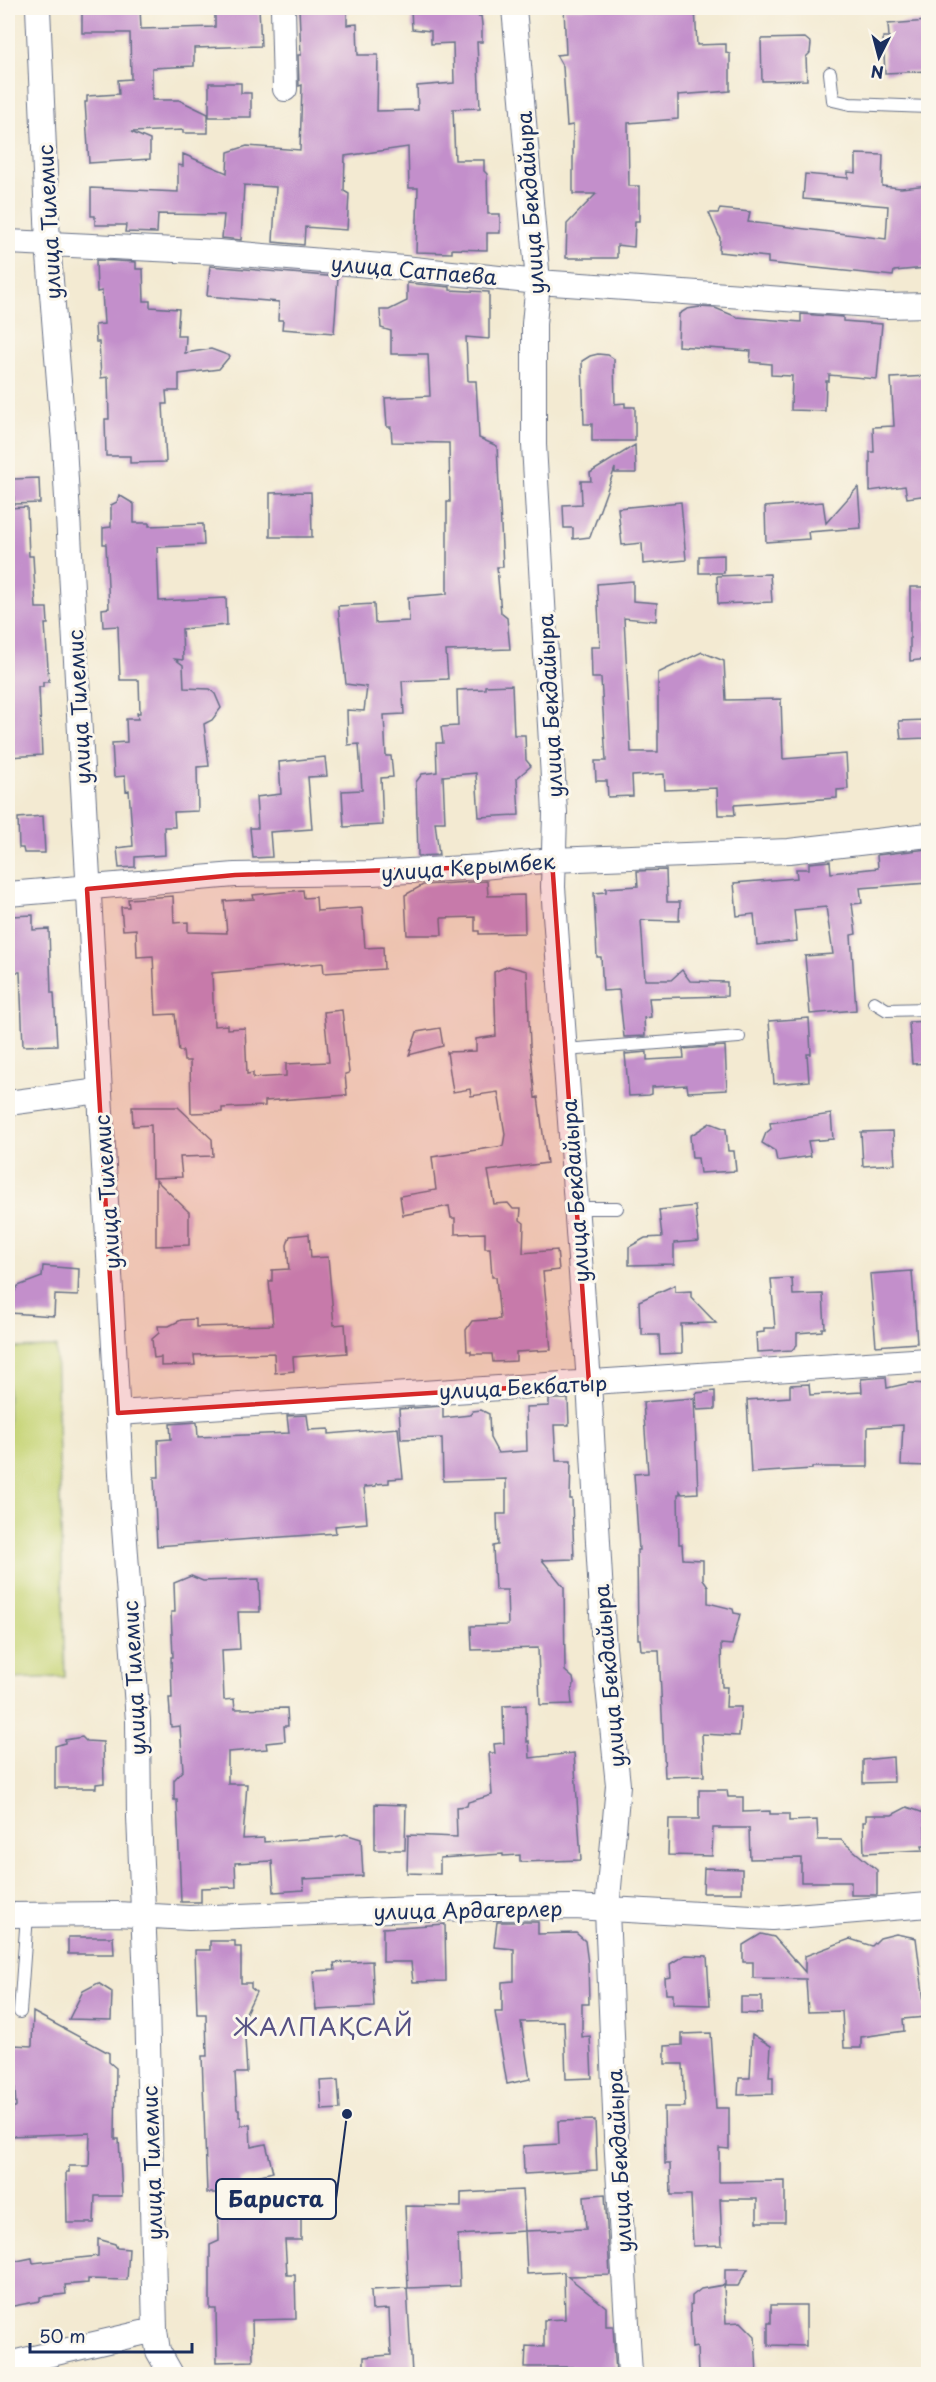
<svg xmlns="http://www.w3.org/2000/svg" width="936" height="2382" viewBox="0 0 936 2382" font-family="'Playpen Sans',sans-serif">
<rect width="100%" height="100%" fill="#fbf7ec"/>
<filter id="ink" filterUnits="userSpaceOnUse"><feTurbulence type="fractalNoise" baseFrequency=".0167" numOctaves="2"/><feDisplacementMap in="SourceGraphic" scale="12" xChannelSelector="R" yChannelSelector="G"/><feConvolveMatrix kernelMatrix="1 2 1 2 8 2 1 2 1" color-interpolation-filters="sRGB"/></filter>
<filter id="wash" filterUnits="userSpaceOnUse"><feTurbulence type="fractalNoise" baseFrequency=".008" numOctaves="4" result="noise"/><feDisplacementMap in="SourceGraphic" scale="24" xChannelSelector="R" yChannelSelector="G"/><feGaussianBlur stdDeviation="1.35" result="paint"/><feColorMatrix in="noise" values="0 0 0 0 0 0 0 0 0 0 0 0 0 0 0 0 0 1.4 0 .05"/><feComposite in="paint" operator="in"/></filter>
<g filter="url(#wash)">
<rect width="100%" height="100%" fill="#f3ead2"/>
<path fill="#c6d476" stroke="#70826a" stroke-width="1.5" d="M56,1347L65,1677L8,1679V1348Z"/>
<g id="blocks">
<path fill="#c38fcb" d="M82,8H140L141,29L215,27V8H259L261,46L194,48V66L152,68V100H179L208,114V133H183V130L131,132L150,140V159L89,163L85,102H87V96L119,94L118,80L131,79L130,33H82Z
M299,8H347V25L357,24L358,55H378L377,111L418,110L417,86L454,83L453,43L431,44V31L412,29L411,8H478V16H481L482,25V42H477L480,108L453,109L455,160H484V171L487,174L488,214H500V233H487V250L452,249V253L416,252L418,188H409L408,147L345,156L344,191L349,194L347,230L305,227L304,245L273,242L276,187L244,185L241,240L222,238L224,215L158,214L157,233L125,232L126,225H95V216H91V188L178,192V165L183,166V154L227,173L228,152L247,146L300,150L302,85L299,86L298,55H301Z
M564,8H695L697,45L726,44V53L730,54V91L678,95V119L628,123L629,186H639V221H635L634,247L617,245V258H566L567,224L596,194H573V125L567,126L563,67L556,55L566,54Z
M928,21V71L885,73L883,37H889L888,24Z
M805,38L811,43L810,53L806,57L807,80L762,81L761,39Z
M209,83H241V93H251V117H209Z
M856,154L883,155L882,186L901,188L928,185V255H925L926,268L894,271L893,276L768,263V257L719,252L720,238L709,213H718L720,209L750,212L748,222L886,239L888,206L803,199L805,174L848,178V172L856,173Z
M96,260L136,262V269H143L144,301H150V307L179,309L177,336H186L185,353L211,349L230,356L219,369L179,374V391H166L167,404H163L166,462L130,463V456H106L105,419H109L108,377L101,378L99,342H96L95,325L104,324L102,291L97,292Z
M210,266L338,277L334,333L282,329L283,320H278L279,302L207,296Z
M407,283L450,287V290L489,292V339L466,337L468,381H476L479,438L497,446L503,567H497L501,613L507,618L510,649L446,651L448,679L402,681L404,714L384,715L386,756H391L393,777L381,778L383,825L344,827L342,791L362,790L359,744L348,745L347,710L364,711L367,687L346,684L338,606L374,604L375,623L409,621L408,597L447,594V502H450L449,443L392,442L391,427H387L385,398L430,396L428,354H391V331L381,328L380,310H389L407,301Z
M700,307L715,308L737,317L801,322V314L843,317V321L882,324L877,379L829,375V381H826L825,411L791,410L792,376L771,375V364L750,362L751,351L678,346L679,314L687,309Z
M598,354L608,355L614,359L615,404L625,403V407H635V441H592V424H584L582,361L590,356Z
M928,376V495L907,498L905,486L870,491V452H874L873,427L894,426L891,378Z
M635,445L636,473H615V468L590,537L573,539V528H564L563,505L582,504L581,481H591L590,473Z
M39,478L40,503L14,504L13,479Z
M858,487L861,528L808,532L809,539L766,542L765,507L823,502L826,523Z
M311,492L312,537H270V493Z
M119,495L134,504V523H149V526L203,524L204,545L157,547L159,601L226,598L227,625L182,629L183,660L175,659L183,665L184,688L210,689L215,694L221,708L212,720L204,724L209,766L197,767L198,811L174,812L175,827H164L165,855L135,857V867L119,868L117,848L133,846L129,790L126,791L125,776L114,777L112,743L127,742L126,719H138L137,713H140L139,680H120L118,626L103,627L102,609L109,608L106,544H103V528L111,527V505L117,502Z
M681,502L686,560L643,564L642,543L622,545L618,508Z
M27,507L29,556H33L36,608H47L48,624H45L49,682H43V687H39L42,755L8,757V508Z
M724,555V573H699V556Z
M770,574L772,602L718,604L717,576Z
M633,581V601L657,603L656,621L624,618L631,752H658V673L702,652L724,661L726,700L781,699L783,759L846,754L848,789L837,790V798L734,805L735,815H718L717,788L665,790L664,774L632,776L633,796L608,797L607,781H596L595,761H606L601,678H592L591,647H600L597,584Z
M910,587H928V659L910,661Z
M512,685L514,735H525L526,760L531,766L517,778L519,815L479,817L476,773L443,776L445,822H435L439,855L418,856L416,782L422,774L437,772L436,743H443L441,727L458,726L457,690L485,689V686Z
M926,720V738L901,739L899,721Z
M325,757L327,776L308,777L312,829L270,832L272,857L253,858L250,828H258L256,797L281,794L279,762Z
M43,816L45,853H24L23,848H19L18,818Z
M928,849V883L860,888L862,903L852,904L856,934L851,935L856,1010L810,1014L805,956L833,954L826,907L794,910L797,941L757,945L754,914L737,916L734,883L797,878L796,869H809V863L830,861L831,873L878,868L877,855Z
M666,870L667,902H680L679,921L641,920L645,980H671L682,970L690,981L727,982V996L649,998L651,1017L644,1018L645,1036L624,1037L619,990L603,991L601,957H597L594,893L606,892V888L638,886L637,871Z
M487,881L488,896L524,895L525,933L479,934V931H475V917L441,918L442,935H407L405,895L423,885Z
M303,890L304,898L316,897L317,911L362,908L365,948L383,947L384,969L324,973L323,963L212,973L214,1026L227,1025V1029L245,1028L247,1074L253,1073V1078L286,1076V1064L329,1062L324,1012L342,1010L349,1073L345,1074L347,1095L265,1101V1106L222,1108V1112L191,1113L190,1061H184L183,1051H179L175,1014L156,1015L153,956L137,957L136,929L123,930L121,907H129L128,899L173,896L174,923L188,922V932L227,933L224,901L254,899L253,895Z
M33,915V930L49,929L51,993H54L57,1045L23,1046L20,972H8V931H11L10,916Z
M508,966L527,971L530,1045L535,1098L538,1097L547,1163L488,1171L494,1204L508,1203L513,1209H521L520,1220L524,1223L523,1253L557,1250L559,1270L543,1272L551,1350L516,1352V1361L493,1362L492,1354H471V1351H467L466,1330L472,1321L500,1319L496,1277H492L490,1248H485V1233L455,1234V1218H451L449,1206L403,1215L400,1196L436,1190L432,1157L503,1146L505,1134L498,1092L471,1096L470,1089L453,1092L447,1052L476,1051V1039L496,1036L494,972Z
M809,1018L811,1054H807L809,1081L774,1084L769,1021Z
M928,1021V1063L912,1064L909,1022Z
M440,1028L443,1046L409,1055L417,1032Z
M725,1046L727,1090L688,1092L687,1085L652,1087V1094L649,1095L629,1096L625,1054L647,1052V1060L684,1058L683,1049Z
M132,1107H178L212,1139L213,1156L180,1157L182,1177L152,1178L151,1125L133,1126Z
M831,1114L833,1139L808,1141L811,1156L777,1161L775,1151L762,1143L766,1133L771,1129L770,1123Z
M710,1123L726,1129L728,1151H734L736,1171L700,1173L698,1158H692L690,1136Z
M893,1131L895,1164L863,1166L861,1132Z
M156,1180L189,1212V1245L156,1246Z
M695,1206L699,1241L674,1243V1264L629,1265V1247L645,1238L662,1237L659,1210Z
M309,1234L311,1258L328,1257L334,1325L345,1324L347,1353L293,1357L294,1371L275,1373L274,1353L194,1355L195,1365L161,1366V1357L154,1358L152,1339L159,1333L158,1326H169L181,1320L196,1319V1327L273,1325L269,1281H272V1270L289,1269L287,1245L290,1236Z
M43,1266L79,1269L78,1296L55,1295L54,1316L10,1313L12,1296L18,1286L42,1277Z
M912,1271L917,1343L876,1346L870,1274Z
M792,1278L793,1295L823,1294L825,1328H822V1331L797,1333V1345L792,1350L757,1352L756,1333L764,1332V1328H775L771,1279Z
M675,1285V1292L691,1291V1297L716,1323L681,1324L682,1353L660,1354L659,1335H642V1328H640L639,1301Z
M886,1377L887,1388L910,1383L928,1384V1466L901,1465L903,1425L868,1427V1467H812V1469L751,1473L747,1400L790,1397V1385L809,1384L810,1395L862,1392L861,1379Z
M715,1391V1409L697,1410L696,1393Z
M694,1398L698,1493L682,1494L680,1491V1494H678L679,1544H682L683,1559L703,1560V1579L708,1586V1603L733,1609L734,1613L740,1614L732,1645L721,1644L722,1687H727L726,1707H741L739,1736L702,1734L704,1776L665,1777L659,1650H641L640,1639H638L637,1550H639L634,1474L648,1473L643,1402Z
M549,1399H568L569,1425H554L556,1461H571L570,1499H572L574,1559L542,1560L564,1587L565,1671L573,1678L574,1684L571,1694L572,1704L540,1705L538,1648L472,1650L471,1626L508,1625L507,1590H495L493,1546L498,1545L497,1514H506V1479L443,1481L442,1438L401,1439L399,1409L443,1406V1418L470,1415L473,1411L481,1410L489,1414L490,1438L498,1453L527,1451L526,1407L549,1406Z
M307,1415L309,1430L329,1429V1434L398,1428L403,1478L389,1479V1483L376,1484V1486L364,1487L367,1523L335,1526L336,1533L157,1546L154,1477H159L158,1440L171,1439L170,1424L197,1422L198,1437L289,1433L287,1416Z
M191,1576L203,1581L259,1579L260,1612H238L240,1649L222,1650L224,1700L234,1699L235,1709L287,1708L288,1726H284L285,1741L266,1743L267,1749L228,1752V1784H247L243,1839L264,1838V1842L336,1837L345,1834L361,1839L363,1876L303,1879L304,1890L274,1892L272,1861L235,1863L236,1887L201,1888V1902H181L177,1800H174V1780L183,1770L180,1726L171,1727L169,1698H172L171,1657H173L171,1612H175L174,1583Z
M526,1705L527,1742L529,1741L530,1758L574,1753L581,1860L520,1862V1855L503,1856V1854L440,1858V1874L407,1873L408,1835L457,1837L456,1807L467,1806L468,1802L492,1795L489,1753H495L494,1744L504,1743L503,1706Z
M82,1737L86,1741L103,1742L104,1783L96,1784V1788H55V1746L65,1743V1740Z
M893,1757L894,1782L863,1783V1760Z
M699,1790H727L728,1797H743V1812L770,1811V1814H789V1821L817,1820L818,1840H841L877,1870V1895H851V1882H801V1858L750,1859L749,1828H713L712,1856L668,1855L669,1819H699Z
M375,1804L406,1805L405,1850H375Z
M907,1807L924,1813L926,1846H922L923,1850L864,1853L863,1822H866V1815H892Z
M704,1868L742,1869V1893H703Z
M497,1922H538V1934L576,1933L585,1941L588,1963L589,2004H582V2037L590,2036L592,2078L566,2079L564,2021L521,2022L530,2079L507,2084L495,2012H502V1982L514,1981V1949L494,1947Z
M445,1924L446,1981L413,1982L411,1962H383V1928Z
M761,1934L774,1937L805,1972V1956L850,1939L872,1946L880,1938L896,1934L916,1938L926,2017L903,2019L904,2031L861,2037V2048H844L842,2011L808,2012L806,1979L753,1978V1962H743V1945Z
M68,1937H113L114,1954H68Z
M210,1941H235V1947H241V1983H251V1988L256,1992L242,2021H244L247,2073H235L237,2109H239V2117H241V2125H250L251,2147L266,2144L273,2172L240,2180L241,2216H262L277,2207L283,2212L301,2218V2240H285L287,2275H295L296,2319L252,2320L253,2361L217,2362L216,2309H210V2245L219,2241L218,2193H207L202,2056H207L206,2014H197L195,1950H210Z
M685,1955L707,1956L710,2005L673,2004V1994H666L665,1978L671,1977L670,1964Z
M372,1961L374,2007L316,2010L313,1971L335,1970L334,1963Z
M98,1983L112,1992L111,2020L69,2019L83,1991Z
M741,1997H762V2014L741,2013Z
M33,2012L109,2053V2062L116,2068L115,2139H119L122,2196H95L94,2223H67L66,2172H69V2166H89L90,2133L8,2136V2113L13,2112V2107H16L14,2074H11V2066H8V2047H14V2045L32,2046Z
M711,2033L716,2108H729V2149L719,2148V2182L785,2181V2222H757V2199H720L722,2245L693,2246L691,2195H671L670,2164H665L664,2107H685L683,2064H665V2046L682,2045V2034Z
M752,2034L771,2046L769,2077H773V2094L738,2095L739,2078H750Z
M338,2080L340,2109L322,2110L320,2081Z
M595,2120L597,2170L524,2174L523,2146L559,2144L558,2121Z
M522,2190L525,2231L458,2235L460,2286L408,2288L405,2206L461,2207V2193Z
M605,2194L610,2275L567,2276L606,2307V2326H613L616,2374H573V2367H525L526,2346L544,2347V2320L565,2319L564,2272L527,2274L525,2231L586,2229L584,2196Z
M98,2239L115,2244L117,2248L129,2249L127,2280L88,2279V2283L65,2285L66,2294L40,2297V2301L8,2307V2257L17,2261L32,2258L33,2263L98,2256Z
M725,2269H748L738,2286H725Z
M724,2285L726,2323L741,2322L755,2336L757,2374H698L697,2347L692,2348L690,2305L692,2304V2296L701,2289Z
M407,2288L412,2374H364V2357L391,2355L389,2309L372,2310L371,2290Z
M771,2305H806V2346L768,2345V2323H771Z"/>
</g>
</g>
<g filter="url(#ink)">
<use href="#blocks" fill-opacity="0" stroke="#677087" stroke-width="1.5"/>
<g fill="none" stroke-linecap="round" stroke-linejoin="round">
<g stroke="#677087" stroke-width="14">
<path id="lane" d="M830,73L833,100L850,104L928,107
M874,1002L887,1010L928,1009
M564,1050L739,1037
M575,1208H617
M20,2012L27,1915"/>
</g>
<g stroke="#677087" stroke-width="26">
<path id="street" d="M38,8L48,243L64,444L124,1527L138,1721L139,1817L147,2003L155,2330L158,2351L171,2374
M283,8L285,89
M514,8L538,282L534,324V445L555,813L553,887L589,1383L604,1648L618,1785L607,1910L616,2136L630,2374
M8,242L218,252L404,268L538,282L886,306L928,305
M8,894L235,875L372,873L483,867L552,860L789,851L928,835
M8,1103L99,1091
M118,1413L928,1360
M8,1915L117,1914L189,1918L415,1909L574,1907L772,1918L928,1905
M8,2364L155,2330"/>
</g>
<use href="#lane" stroke="#fff" stroke-width="12"/>
<use href="#street" stroke="#fff" stroke-width="24"/>
</g>
</g>
<path fill="#d62828" fill-opacity="0.2" stroke="#d62828" stroke-width="4.5" stroke-linejoin="round" d="M552,860L589,1383L118,1413L87,889L235,875L483,867Z"/>
<g text-anchor="middle" dominant-baseline="central" stroke-width="6" stroke-linejoin="round" paint-order="stroke">
<g font-size="21" fill="#1b2f5e" stroke="#fbf7ec">
<text transform="translate(529 203) rotate(-94)">улица Бекдайыра</text>
<text transform="translate(48 222) rotate(-93)">улица Тилемис</text>
<text transform="translate(414 269) rotate(5)">улица Сатпаева</text>
<text transform="translate(549 706) rotate(-93)">улица Бекдайыра</text>
<text transform="translate(78 707) rotate(-93)">улица Тилемис</text>
<text transform="translate(468 866) rotate(-4)">улица Керымбек</text>
<text transform="translate(574 1191) rotate(-94)">улица Бекдайыра</text>
<text transform="translate(106 1192) rotate(-94)">улица Тилемис</text>
<text transform="translate(523 1386) rotate(-3)">улица Бекбатыр</text>
<text transform="translate(608 1676) rotate(-95)">улица Бекдайыра</text>
<text transform="translate(133 1678) rotate(-93)">улица Тилемис</text>
<text transform="translate(468 1909) rotate(-1)">улица Ардагерлер</text>
<text transform="translate(618 2161) rotate(-93)">улица Бекдайыра</text>
<text transform="translate(151 2163) rotate(-92)">улица Тилемис</text>
</g>
<g font-size="24" letter-spacing="1.5" fill="#565184" stroke="#fbf7ec">
<text x="324" y="2026">ЖАЛПАҚСАЙ</text>
</g>
</g>
<path fill="none" stroke="#1b2f5e" stroke-width="2" d="M347 2114L336 2199"/>
<circle fill="#1b2f5e" stroke="#fbf7ec" stroke-width="2" cx="347" cy="2114" r="6"/>
<rect fill="#fbf7ec" stroke="#1b2f5e" stroke-width="2" x="216" y="2179" width="120" height="40" rx="6"/>
<g font-size="22" text-anchor="middle" font-weight="bold" fill="#1b2f5e">
<text x="276" y="2207">Бариста</text>
</g>
<rect width="936" height="2382" fill="none" stroke="#fbf7ec" stroke-width="30"/>
<g transform="translate(879 57) rotate(186)" stroke="#fbf7ec" stroke-width="4.5" paint-order="stroke">
<path d="M0-4.5L10 22L0 15L-10 22Z" fill="#1b2f5e"/>
<text y="-9" font-size="16" font-weight="bold" text-anchor="middle" fill="#1b2f5e">N</text>
</g>
<path d="M30 2343v9h162v-9" fill="none" stroke="#1b2f5e" stroke-width="3"/>
<text x="39" y="2343" font-size="18" fill="#1b2f5e" stroke="#fbf7ec" stroke-width="4.5" paint-order="stroke">50 m</text>
</svg>
